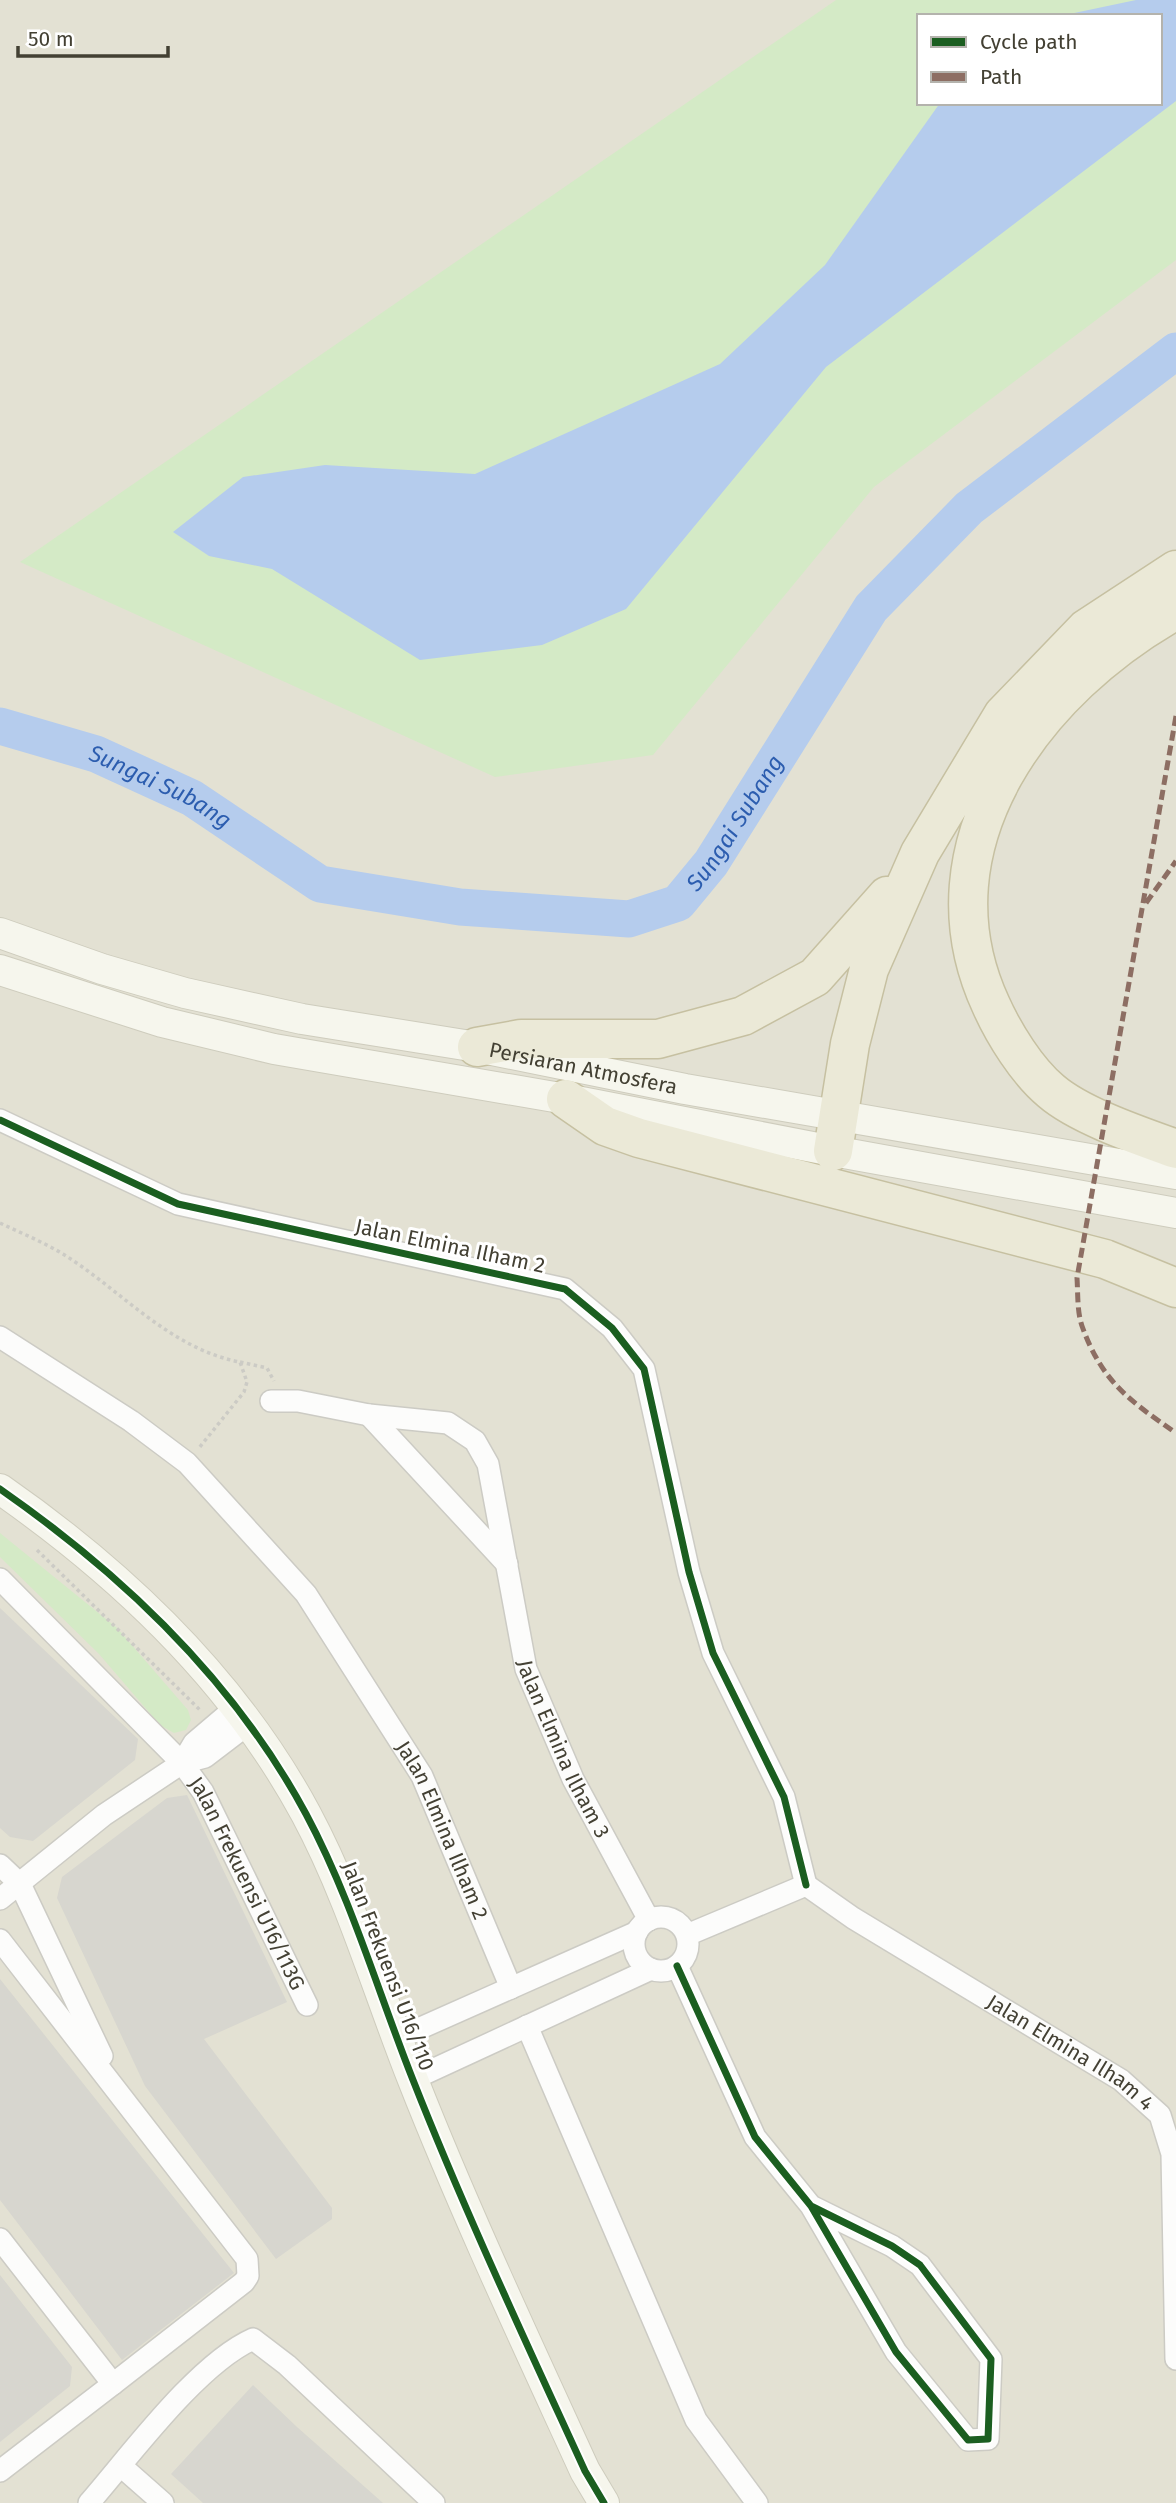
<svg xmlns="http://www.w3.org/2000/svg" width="1176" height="2503" viewBox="0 0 1176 2503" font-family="'Fira Sans',sans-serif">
<rect width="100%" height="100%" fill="#eeede6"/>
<path fill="#e3e1d3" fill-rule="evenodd" d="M0,0H1176V2503H0ZM919,16H1160V103H919Z"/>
<path fill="#d4eac6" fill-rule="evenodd" d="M836,0H1176V260L874,487L653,755L495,777L20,562ZM919,16H1160V103H919Z
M0,1533L117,1628L188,1710L191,1720L186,1730L174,1733L160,1725L99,1654L0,1557Z"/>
<path fill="#b5cced" d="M1136,0H1176V101L826,367L626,609L542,645L420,660L272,569L209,556L173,532L243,477L325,465L475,474L720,364L825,265L940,103H1160V16H1060Z"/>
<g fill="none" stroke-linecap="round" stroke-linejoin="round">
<path stroke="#b5cced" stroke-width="37" id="s1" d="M0,726L96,754L192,798L320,884L460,907L629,919L678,903L711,863L871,608L969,508L1176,351"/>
</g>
<path fill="#d7d6cf" d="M0,1608L138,1739L135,1760L33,1841L10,1837L0,1828Z
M187,1795L287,2002L204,2039L332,2208V2219L276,2259L145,2086L57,1898L62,1877L167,1798Z
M0,1979L234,2273L122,2360L0,2200Z
M0,2275L72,2367L70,2386L0,2442Z
M253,2385L297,2427L383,2503H203L171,2474Z"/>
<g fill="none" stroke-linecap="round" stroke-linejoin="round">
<g stroke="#cccbc4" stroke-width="24">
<g id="street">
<path d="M0,1120L178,1204L565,1289L612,1328L644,1369L689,1572L713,1653L784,1797L806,1885"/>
<path id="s2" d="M0,1337L131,1421L187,1463L306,1594L422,1776L511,1988"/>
<path id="s3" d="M271,1401H298L369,1415L448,1423L475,1441L488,1464L526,1669L573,1779L649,1920"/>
<path d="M369,1415L507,1564"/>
<path id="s4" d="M0,1579L182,1763L203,1792L307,2005"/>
<path d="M182,1763L194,1743L234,1709"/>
<path d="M0,1865L20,1884L102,2056"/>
<path id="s5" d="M806,1885L853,1918L1121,2080L1160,2115L1172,2154L1176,2359"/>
<path d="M0,1899L104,1815L182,1763L205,1757L247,1725"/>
<circle cx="661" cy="1944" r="27"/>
<path d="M687,1935L806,1885"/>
<path d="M0,1940L247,2259L248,2276L244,2282L113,2384"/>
<path d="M677,1966L755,2137L811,2206L896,2352L968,2440L988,2439L991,2359L920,2265L892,2246L811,2206"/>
<path d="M527,2026L696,2420L757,2503"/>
<path d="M398,2038L637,1932"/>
<path d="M413,2079L651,1969"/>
<path d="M0,2239L113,2384L0,2471"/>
<path d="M121,2466L163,2503"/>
<path d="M89,2503C130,2456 197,2364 253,2339L287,2365L434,2503"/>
</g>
</g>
<g stroke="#ceccbd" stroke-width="32">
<g id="secondary">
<path id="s6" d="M0,933L102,969L185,993L302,1019L477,1047L685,1089L1176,1174"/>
<path d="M0,970L162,1022L274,1049L566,1099L833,1151L1176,1213"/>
<path d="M0,1489C122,1574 235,1682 306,1814C351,1898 378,1992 413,2080C465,2212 526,2342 585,2471L604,2503"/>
</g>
</g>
<g stroke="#c6c0a1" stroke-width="41">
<path id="highway" d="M1176,610C1038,687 916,843 991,1005C1004,1034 1027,1071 1051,1091C1080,1116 1140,1136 1176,1149
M477,1047L521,1039H658L743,1016L815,977L887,896
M566,1099L605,1126L639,1138L1105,1259L1176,1288
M833,1151L850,1044L869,969L920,853L1003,715L1086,629L1176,570"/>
</g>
<path stroke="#cccbc5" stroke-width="3.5" stroke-dasharray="3.5 3.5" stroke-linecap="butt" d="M0,1223C21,1233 43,1242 63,1254C121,1290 170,1349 240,1362L247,1382L244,1392L199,1448
M240,1362L267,1368L274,1381
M37,1550L201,1711"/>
<use href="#street" stroke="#fcfcfb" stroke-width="21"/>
<use href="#secondary" stroke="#f6f6ed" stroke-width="30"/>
<use href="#highway" stroke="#ebe9d7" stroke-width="38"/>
<path stroke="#8d6e63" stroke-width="5" stroke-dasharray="10 5" stroke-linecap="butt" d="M1176,716L1077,1278C1078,1293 1077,1312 1082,1326C1102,1382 1130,1401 1176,1433
M1146,903L1176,861"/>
<g stroke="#fff" stroke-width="11">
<path id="cycleway" d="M0,1120L178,1204L565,1289L612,1328L644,1369L689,1572L713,1653L784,1797L806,1885
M0,1489C122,1574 235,1682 306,1814C351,1898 378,1992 413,2080C465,2212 526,2342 585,2471L604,2503
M677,1966L755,2137L811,2206L896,2352L968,2440L988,2439L991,2359L920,2265L892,2246L811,2206"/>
</g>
<use href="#cycleway" stroke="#1b5e20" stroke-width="7"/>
</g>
<g text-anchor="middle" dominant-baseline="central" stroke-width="6" stroke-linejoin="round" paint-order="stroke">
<g font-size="21" fill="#434033" stroke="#fff">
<text stroke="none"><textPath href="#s6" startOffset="600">Persiaran Atmosfera</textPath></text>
<text transform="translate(450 1246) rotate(12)">Jalan Elmina Ilham 2</text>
<text stroke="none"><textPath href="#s3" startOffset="534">Jalan Elmina Ilham 3</textPath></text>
<text stroke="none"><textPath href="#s2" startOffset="676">Jalan Elmina Ilham 2</textPath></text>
<text stroke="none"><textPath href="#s4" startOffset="396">Jalan Frekuensi U16/113G</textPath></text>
<text transform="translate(388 1966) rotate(69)">Jalan Frekuensi U16/110</text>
<text stroke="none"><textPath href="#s5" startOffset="313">Jalan Elmina Ilham 4</textPath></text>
</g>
<g font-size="23" font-style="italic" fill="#2c5daf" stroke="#fff">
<text stroke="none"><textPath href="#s1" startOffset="172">Sungai Subang</textPath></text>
<text stroke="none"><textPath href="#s1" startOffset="821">Sungai Subang</textPath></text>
</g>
</g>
<rect x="917" y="14" width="245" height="91" fill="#ffffff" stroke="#b4b3ad" stroke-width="2"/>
<rect x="931" y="37" width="35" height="10" fill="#1b5e20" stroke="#b4b3ad" stroke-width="2"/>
<text x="980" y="49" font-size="21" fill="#434033">Cycle path</text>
<rect x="931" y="72" width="35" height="10" fill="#8d6e63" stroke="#b4b3ad" stroke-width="2"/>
<text x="980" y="84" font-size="21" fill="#434033">Path</text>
<path d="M18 46v10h150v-10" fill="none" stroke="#434033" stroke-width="3.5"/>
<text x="28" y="46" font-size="21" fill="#434033" stroke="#ffffff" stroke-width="5" paint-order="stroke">50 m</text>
</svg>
